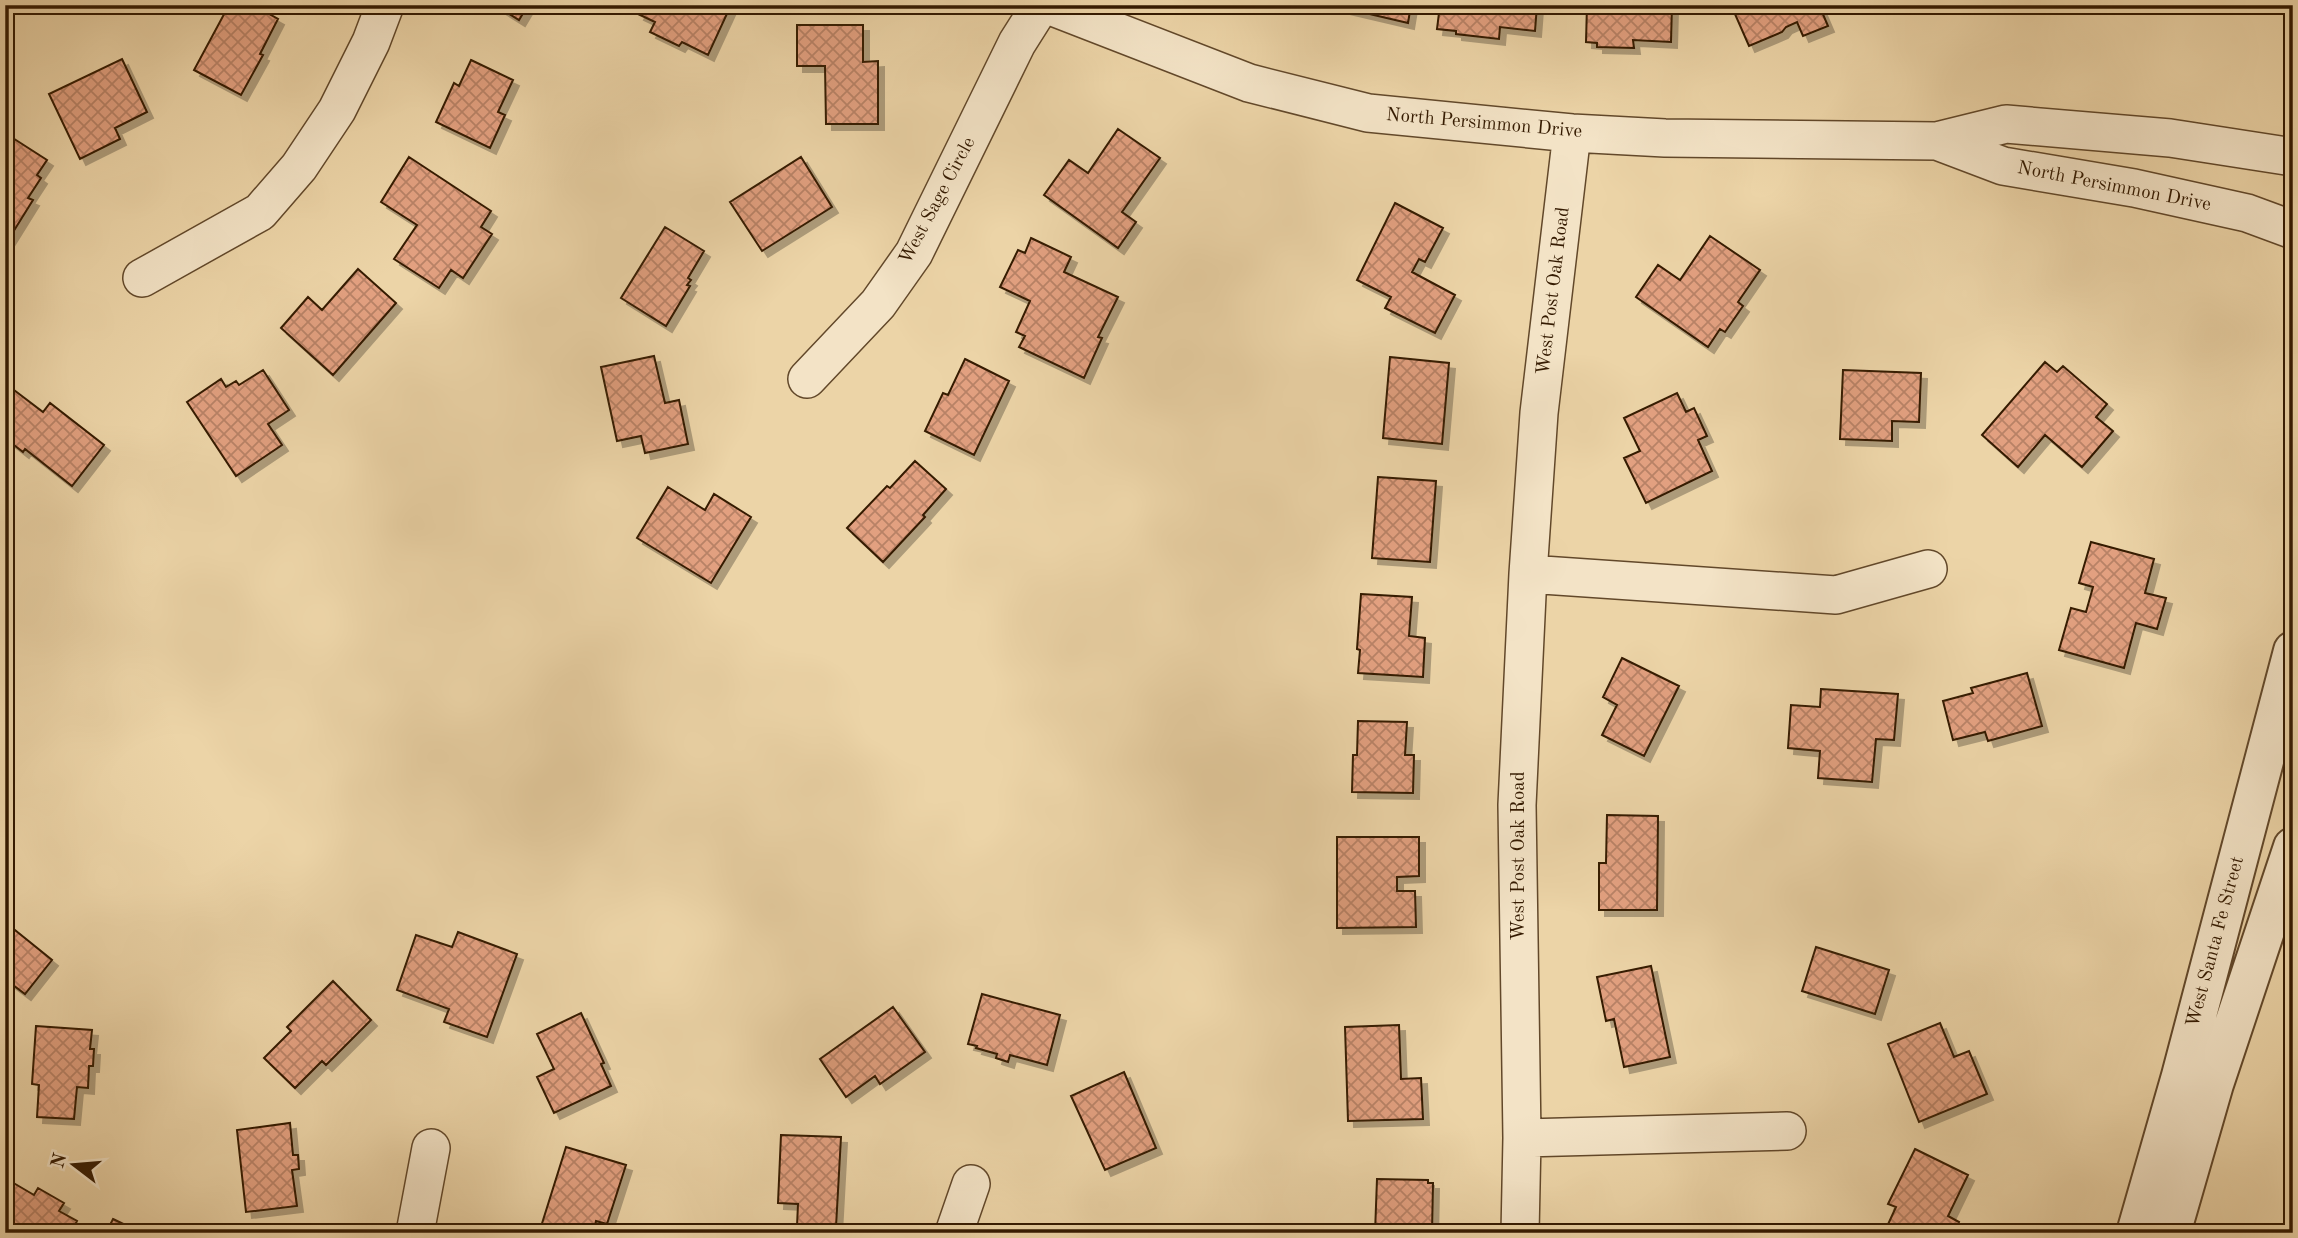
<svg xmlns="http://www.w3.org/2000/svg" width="2298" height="1238" viewBox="0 0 2298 1238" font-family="'Old Standard TT',serif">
<defs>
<pattern id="building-cross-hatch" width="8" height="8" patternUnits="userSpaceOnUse" patternTransform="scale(1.75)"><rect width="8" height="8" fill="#e2a080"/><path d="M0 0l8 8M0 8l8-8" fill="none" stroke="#b88266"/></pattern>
<filter id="shadow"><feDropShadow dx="6" dy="6" stdDeviation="0" flood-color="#0004"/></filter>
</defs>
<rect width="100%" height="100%" fill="#ecd4a7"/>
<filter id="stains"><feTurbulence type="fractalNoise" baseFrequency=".00286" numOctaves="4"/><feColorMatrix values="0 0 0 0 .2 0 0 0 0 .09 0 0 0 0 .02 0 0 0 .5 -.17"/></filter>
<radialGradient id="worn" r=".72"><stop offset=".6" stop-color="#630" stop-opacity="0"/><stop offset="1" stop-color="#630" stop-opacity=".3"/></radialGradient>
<path fill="url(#building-cross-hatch)" stroke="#341a01" stroke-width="2" filter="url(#shadow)" d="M229,5H253L278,19L260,54L263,55L241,95L194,70Z
M495,5H528L519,20Z
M643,5H731L708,55L682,42L679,46L650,32L655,22L638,14Z
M1331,5H1411L1408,23Z
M1440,5H1537L1535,31L1500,27L1499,39L1456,34V31L1437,29Z
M1587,5H1672L1671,42L1633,40L1634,48L1597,47V43L1586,42Z
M1731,5H1819L1828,26L1803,36L1797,22L1786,27L1782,32L1749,46Z
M797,25H863V62L878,61V124H826L825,66H797Z
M122,59L147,112L115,128L120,139L80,159L49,94Z
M471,60L513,80L498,112L505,115L490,148L436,122L454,83L459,86Z
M1118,129L1160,158L1122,212L1136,222L1118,248L1044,195L1069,160L1088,173Z
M5,133L47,160L37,175L41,178L28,198L33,200L5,245Z
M409,157L491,211L481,227L492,234L463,278L451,270L439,288L394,259L417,225L381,202Z
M801,157L832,207L762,251L730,202Z
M1395,203L1443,228L1425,262L1419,259L1412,272L1455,295L1435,333L1385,308L1391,297L1357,280Z
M665,227L704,251L688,278L691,280L687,285L690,286L666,326L621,298Z
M1710,236L1760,270L1738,302L1743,306L1725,332L1720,329L1708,347L1636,297L1658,265L1680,280Z
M1031,238L1071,257L1064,272L1118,297L1098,337L1102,338L1084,378L1019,347L1025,336L1016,332L1030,301L1000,287L1018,250L1025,253Z
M358,269L396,303L333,375L281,328L308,297L322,310Z
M654,356L665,403L679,400L688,444L645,453L641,436L617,441L601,367Z
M1390,357L1449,363L1442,444L1383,438Z
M965,359L1009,381L974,455L925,431L943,393L948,395Z
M2045,362L2057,372L2063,366L2107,404L2096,417L2113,431L2082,467L2045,435L2018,467L1982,435Z
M263,370L289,410L268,424L282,445L236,476L187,402L221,379L226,387L236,381L239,385Z
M1843,370L1921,373L1919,422L1892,421V441L1840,439Z
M14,390L43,412L50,403L104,445L72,486L25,449L23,452L5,438V401Z
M1677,393L1686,412L1694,408L1707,436L1698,440L1712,471L1646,503L1624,458L1640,451L1624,418Z
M915,461L946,489L923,515L925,517L883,562L847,528L887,486L890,488Z
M1378,477L1436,481L1430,562L1372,558Z
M668,487L705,510L714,494L751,517L711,583L637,538Z
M2091,542L2154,559L2145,593L2166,598L2157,629L2136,623L2124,668L2059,650L2071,608L2086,612L2093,587L2079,583Z
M1361,594L1412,597L1409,636L1425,638L1423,677L1358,673L1360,650L1357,649Z
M1622,658L1679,686L1644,756L1602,735L1617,705L1603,697Z
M2027,673L2042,726L1988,741L1985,732L1953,740L1943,701L1973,693L1971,688Z
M1821,689L1898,694L1894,740L1876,739L1872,782L1818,778L1820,751L1788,748L1791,705L1820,707Z
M1358,721L1407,722L1405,755H1414L1413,793L1352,792L1353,755H1357Z
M1607,815L1658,816L1657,910H1599V863H1606Z
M1337,837H1419V876L1397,877V891H1415L1416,927L1337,928Z
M5,922L52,960L25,994L5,979Z
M458,932L517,954L487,1037L444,1022L449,1009L397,990L416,935L452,947Z
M1816,947L1889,970L1875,1014L1802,991Z
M1651,966L1670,1057L1624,1067L1614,1019L1606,1021L1597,977Z
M333,981L371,1020L326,1065L322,1061L295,1088L264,1058L291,1031L287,1027Z
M982,994L1060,1015L1047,1065L1010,1055L1008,1062L996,1058L997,1054L976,1048L977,1046L968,1044Z
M893,1007L925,1052L880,1084L875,1076L846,1097L820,1059Z
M581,1013L604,1063L601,1064L611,1086L554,1113L537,1077L554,1069L537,1034Z
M1940,1023L1954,1057L1969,1051L1987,1094L1919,1122L1888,1044Z
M1399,1025L1401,1079L1421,1078L1423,1119L1348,1121L1345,1027Z
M36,1026L92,1030L90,1049H94L93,1066H89L88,1088L77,1087L74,1119L37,1117L39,1085L32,1084Z
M1124,1072L1156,1148L1105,1170L1071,1096Z
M290,1123L293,1155H298L299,1169L292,1170L297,1206L246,1212L237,1130Z
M781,1135L841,1137L836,1227L797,1226L798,1204L778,1203Z
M566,1147L626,1165L607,1224L596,1221L593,1233H539Z
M1915,1149L1968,1175L1948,1216L1959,1222L1954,1233H1884L1896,1207L1888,1204Z
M5,1178L34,1195L38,1188L64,1203L59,1211L77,1221L71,1233H5Z
M1377,1179L1428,1180V1183H1433L1432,1233H1375Z
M113,1219L142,1233H106Z
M1653,1224L1654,1233H1604V1227Z"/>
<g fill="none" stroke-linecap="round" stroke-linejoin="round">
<g stroke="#62482a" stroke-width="40">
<path id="minor" d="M1048,5L1249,83L1368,113L1572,133L1665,138L1937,141L2006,124L2170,138L2293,157
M1937,141L2003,166L2134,188L2247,213L2293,230
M142,278L260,212L299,167L337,110L371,42L385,5
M807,379L878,304L914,253L1017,43L1041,5
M1528,574L1836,595L1928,569
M1522,1138L1787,1131
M415,1233L431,1148
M954,1233L971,1184
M1520,1233L1522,1138L1517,805L1528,574L1539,413L1572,133"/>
</g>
<g stroke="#62482a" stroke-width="42">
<path id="tertiary" d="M2136,1233L2181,1076L2293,651
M2171,1233L2214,1084L2293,847"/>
</g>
<use href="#minor" stroke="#f3e3c6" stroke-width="37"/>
<use href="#tertiary" stroke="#f3e3c6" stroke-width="38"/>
</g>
<g text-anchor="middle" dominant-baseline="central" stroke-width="7" stroke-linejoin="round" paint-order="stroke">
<g font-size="19" fill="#341a01" stroke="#f3e3c6">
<text transform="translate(1484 124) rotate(5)">North Persimmon Drive</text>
<text transform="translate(2114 187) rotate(11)">North Persimmon Drive</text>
<text transform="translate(938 201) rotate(-62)">West Sage Circle</text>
<text transform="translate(1554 291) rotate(-83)">West Post Oak Road</text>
<text transform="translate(1519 856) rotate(-90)">West Post Oak Road</text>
<text transform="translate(2216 942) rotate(-75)">West Santa Fe Street</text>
</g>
</g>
<rect width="2298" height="1238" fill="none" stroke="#ecd4a7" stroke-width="28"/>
<rect x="7" y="7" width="2284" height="1224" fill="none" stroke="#341a01" stroke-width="3.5"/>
<rect x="14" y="14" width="2270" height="1210" fill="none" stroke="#341a01" stroke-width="2"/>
<g transform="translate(74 1165) rotate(286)" stroke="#f3e3c6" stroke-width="5" paint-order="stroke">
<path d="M0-5L12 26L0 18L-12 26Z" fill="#341a01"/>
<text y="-10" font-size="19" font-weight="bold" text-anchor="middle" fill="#341a01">N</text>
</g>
<rect width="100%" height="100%" filter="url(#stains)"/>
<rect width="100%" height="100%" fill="url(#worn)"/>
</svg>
